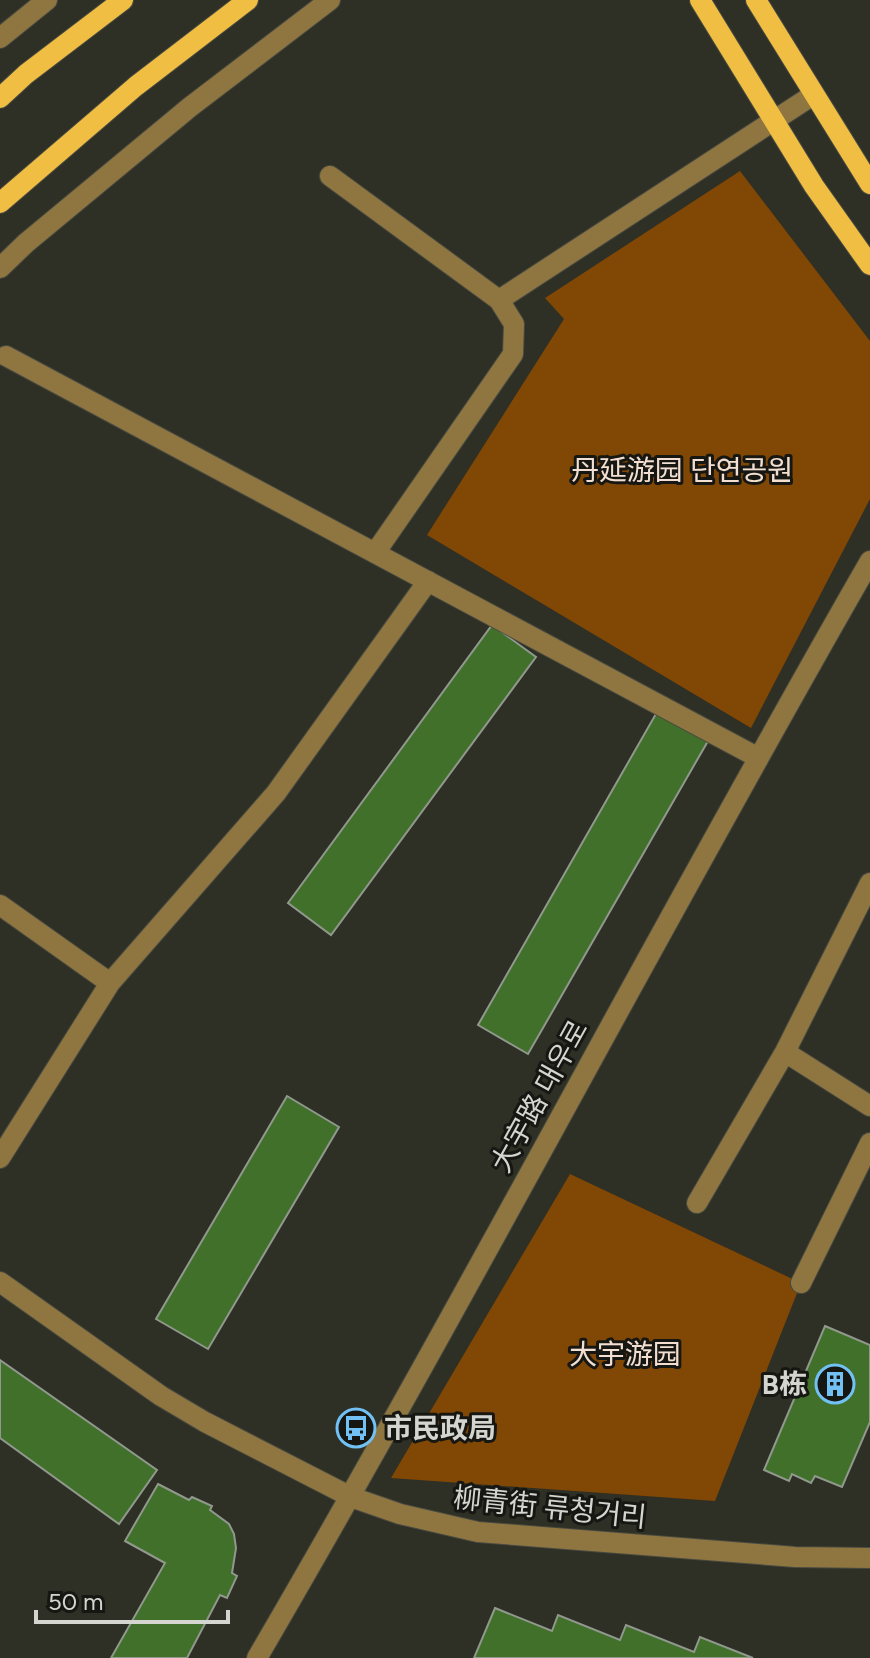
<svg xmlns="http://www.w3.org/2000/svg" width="870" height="1658" viewBox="0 0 870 1658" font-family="Figtree,'Noto Sans SC','Noto Sans KR',sans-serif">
<rect width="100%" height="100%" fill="#2e2f25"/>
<path fill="#814704" d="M740,171L870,341V499L751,728L427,535L564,319L545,298Z
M570,1174L801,1283L715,1501L391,1478Z"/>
<path fill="#41702b" stroke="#91988e" stroke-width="2" d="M492,625L536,657L331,935L288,903Z
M657,712L708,741L528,1054L478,1025Z
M287,1096L339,1127L208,1349L156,1319Z
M825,1326L870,1345V1422L842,1487L815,1476L811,1483L792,1474L789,1481L764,1470Z
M0,1360L157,1470L119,1524L0,1438Z
M158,1484L189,1500L192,1497L212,1506L210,1510L229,1524L234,1534L236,1548L232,1573L237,1576L227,1598L220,1595L187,1658H111L165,1563L125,1541Z
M495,1608L552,1631L558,1615L620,1640L626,1625L694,1652L700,1637L753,1658H474Z"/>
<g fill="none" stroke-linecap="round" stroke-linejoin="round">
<g stroke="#494a40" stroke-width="22">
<path id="minor" d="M0,38L47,0
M330,176L499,300L514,324L513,354L375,553
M0,268L26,243L190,107L330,0
M499,300L813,95
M6,356L757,757
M0,905L110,983
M785,1052L870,1106
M0,1158L110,983L276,793L428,581
M697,1203L785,1052L870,883
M0,1282L161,1396L205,1422L351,1497L400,1514L478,1532L795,1557L870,1558
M801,1283L870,1143
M257,1658C468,1297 661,924 870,561"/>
</g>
<g stroke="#494a40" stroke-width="22">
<path id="major" d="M700,0L814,186L870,265
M756,0L870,184
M0,98L26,74L123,0
M0,203L136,86L248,0"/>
</g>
<use href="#minor" stroke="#8f7641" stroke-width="20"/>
<use href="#major" stroke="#f0be42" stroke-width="20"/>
</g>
<defs>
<g id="building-ring" transform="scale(2)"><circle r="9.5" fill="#161612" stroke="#72c1f5" stroke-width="1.5"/><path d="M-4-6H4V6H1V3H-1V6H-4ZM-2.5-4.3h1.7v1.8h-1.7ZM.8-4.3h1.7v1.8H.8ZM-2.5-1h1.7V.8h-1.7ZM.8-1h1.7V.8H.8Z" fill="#72c1f5"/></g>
<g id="bus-ring" transform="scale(2)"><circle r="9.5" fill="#161612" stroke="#72c1f5" stroke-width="1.5"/><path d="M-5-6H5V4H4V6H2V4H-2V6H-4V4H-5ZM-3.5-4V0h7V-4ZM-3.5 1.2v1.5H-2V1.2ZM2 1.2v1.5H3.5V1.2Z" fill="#72c1f5"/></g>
</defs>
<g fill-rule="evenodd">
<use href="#building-ring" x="835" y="1384"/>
<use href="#bus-ring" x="356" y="1428"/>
</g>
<g text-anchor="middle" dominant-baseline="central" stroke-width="6" stroke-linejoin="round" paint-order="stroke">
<g font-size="28" fill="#f2dfd1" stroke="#161612">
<text x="682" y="470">丹延游园 단연공원</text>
<text x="625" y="1354">大宇游园</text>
</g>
<g font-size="28" fill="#d4d5cf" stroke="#161612">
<text transform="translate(539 1096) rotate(-61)">大宇路 대우로</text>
<text transform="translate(550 1507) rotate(6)">柳青街 류청거리</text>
</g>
<g font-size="28" font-weight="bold" fill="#d4d5cf" stroke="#161612" text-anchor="end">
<text x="807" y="1384">B栋</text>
<text x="384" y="1428" text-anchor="start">市民政局</text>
</g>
</g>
<path d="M36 1610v12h192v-12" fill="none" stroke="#d4d5cf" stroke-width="4"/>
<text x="48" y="1610" font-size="24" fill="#d4d5cf" stroke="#161612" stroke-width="6" paint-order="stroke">50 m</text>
</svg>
